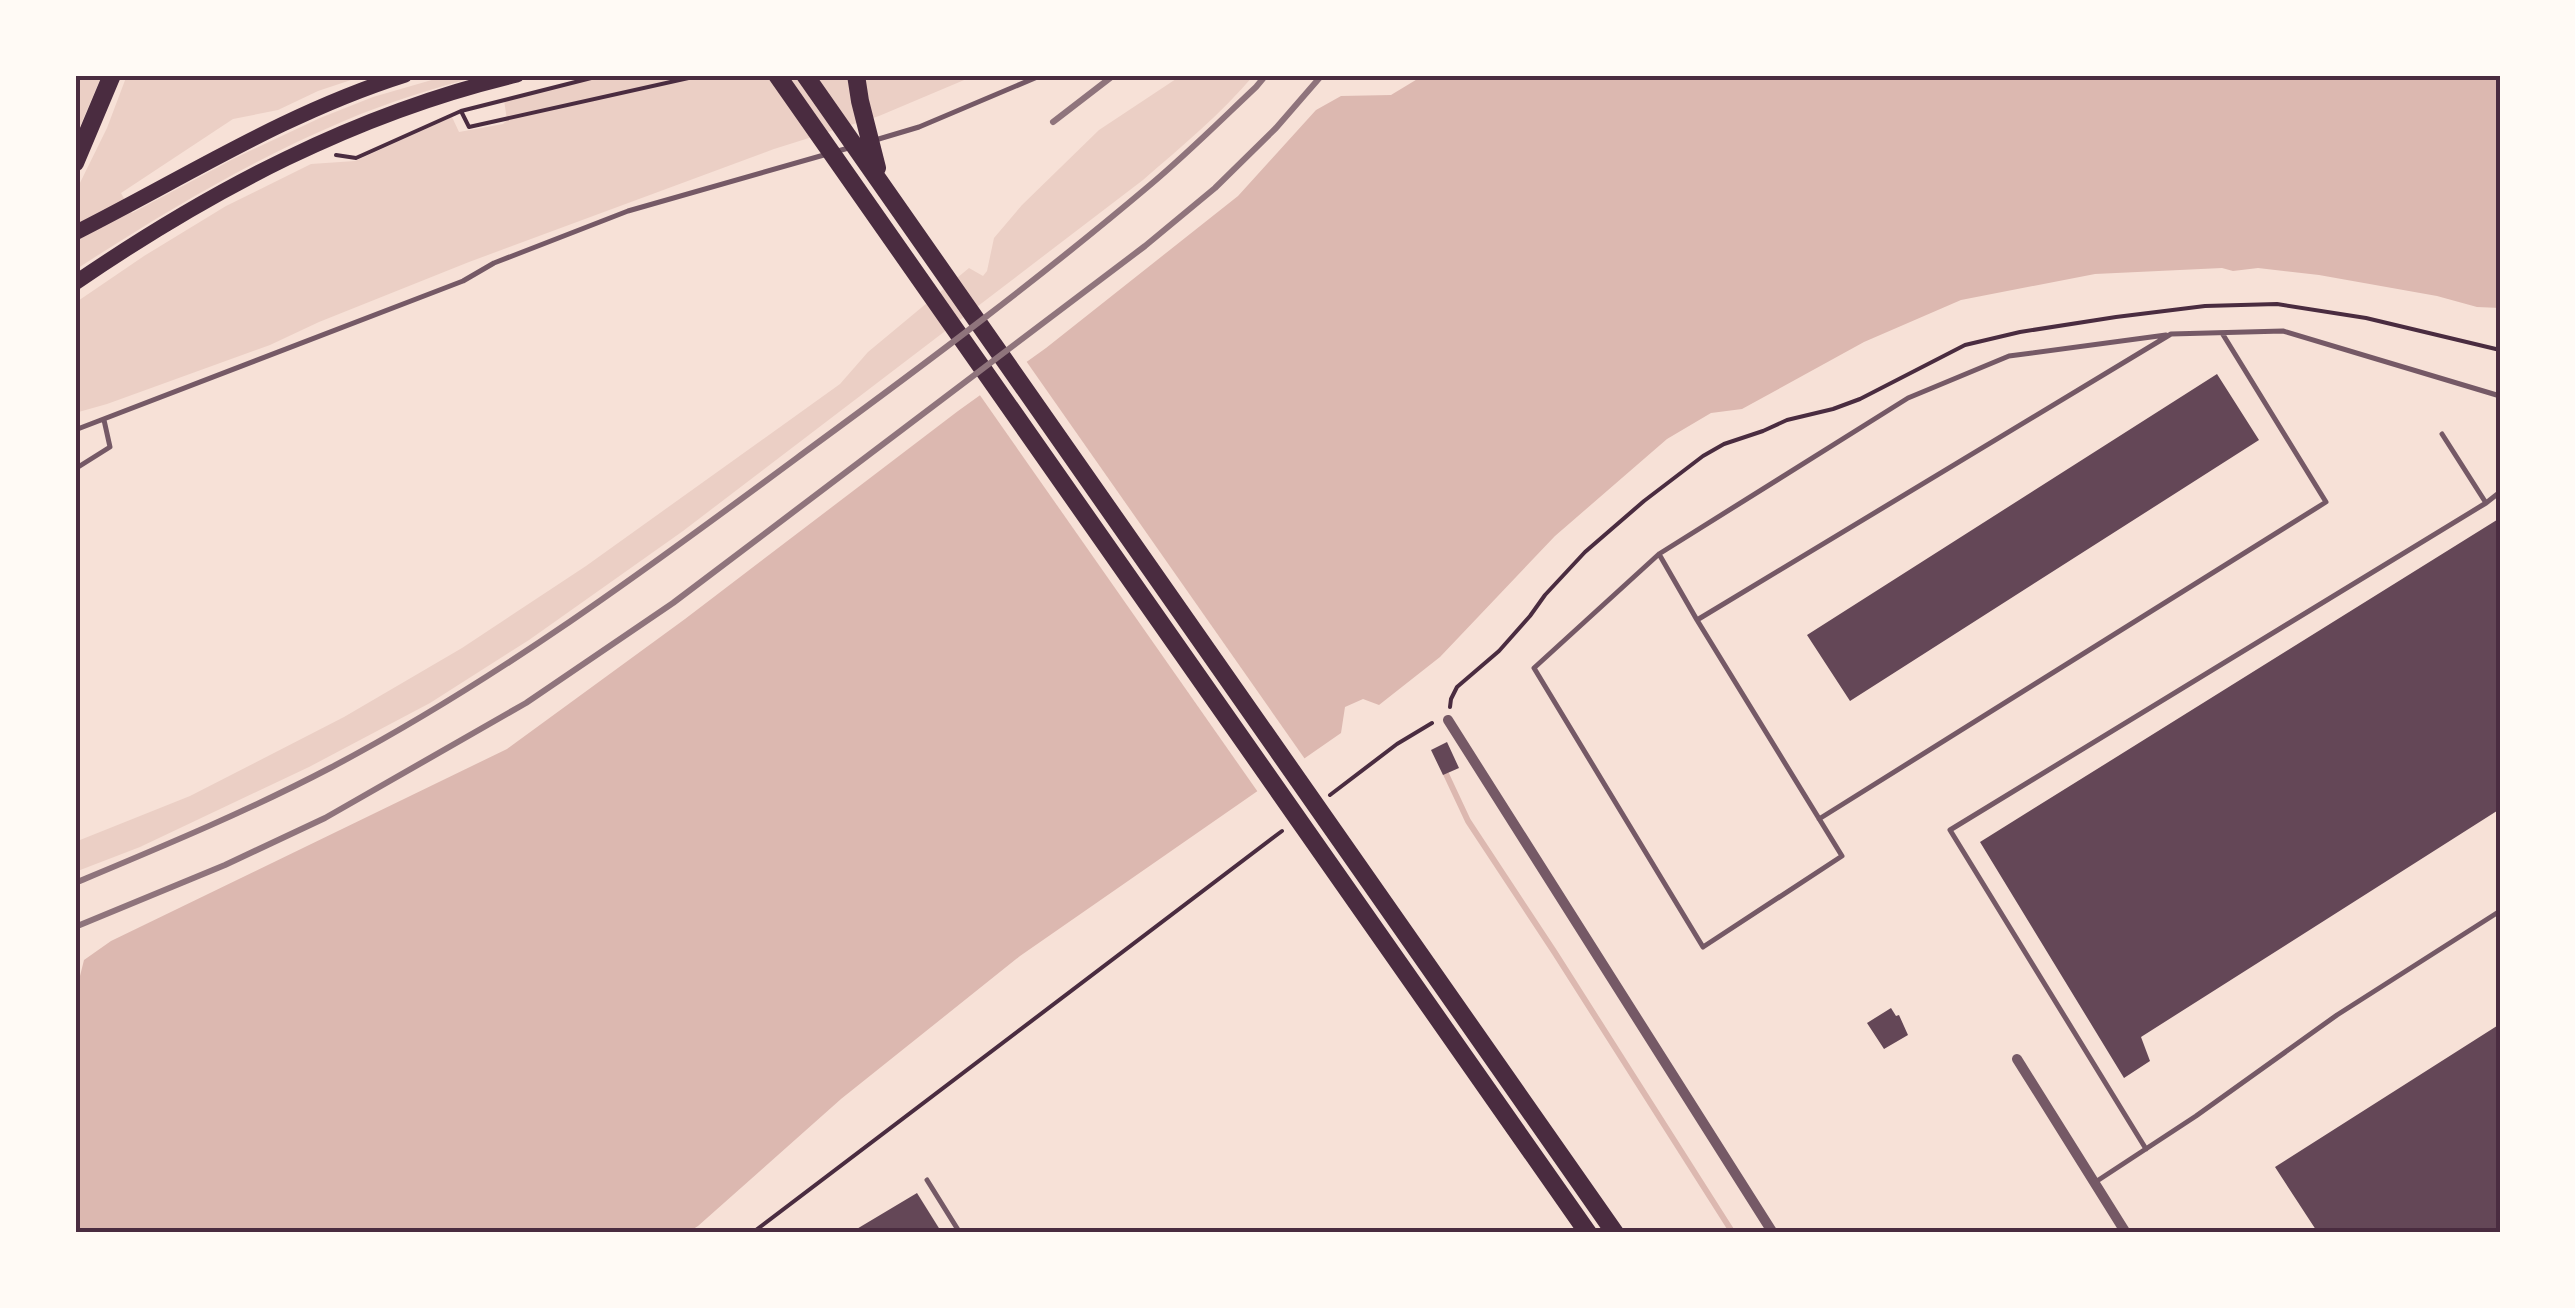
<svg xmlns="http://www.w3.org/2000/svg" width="2575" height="1308" viewBox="0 0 2575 1308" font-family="Arial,sans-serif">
<rect width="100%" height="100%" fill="#f7e1d7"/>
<path fill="#ebcfc5" d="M75,75H102L75,138Z
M127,75H366L318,91L278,110L233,119L121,193L132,213L235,158L320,118L373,97L449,75H482C435,88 388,102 344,121C249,161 161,214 75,270V193L107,128Z
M610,75H976L879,116L774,149L469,262L319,322L270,345L107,404L75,413V303L144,256L226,206L311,164L355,161L452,117L459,132L503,124L507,120L504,100Z
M1182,75H1254C1221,114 1181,147 1143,180L683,531L529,640L430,703L309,767L140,847L75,872V842L190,796L344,717L462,648L586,566L840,384L868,352L969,268L983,276L987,271L994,238L1022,205L1099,130Z"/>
<path fill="#dcb8b0" d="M1424,75H2500V308L2477,307L2437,296L2319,275L2258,268L2233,271L2222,268L2095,274L1961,300L1864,342L1742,409L1711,413L1667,439L1555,536L1440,657L1379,705L1363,699L1345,707L1341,733L1020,956L841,1099L698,1226L687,1233H75V979L80,976L84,960L111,941L507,749L685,619L958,411L1046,348L1238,196L1316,110L1341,96L1391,95Z"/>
<path fill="#f7e1d7" d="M1024,358L1307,762L1260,795L977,391Z"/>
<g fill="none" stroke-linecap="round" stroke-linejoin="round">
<path stroke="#dcb8b0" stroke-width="6" d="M1446,774L1468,821L1555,953L1733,1233"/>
</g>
<path fill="#644757" d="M2217,374L2259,440L1850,701L1807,635Z
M2500,518V809L2141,1037L2150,1061L2124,1078L1980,842Z
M1447,742L1459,768L1443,775L1431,750Z
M1891,1008L1896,1016L1899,1015L1908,1035L1884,1049L1867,1023Z
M2500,1024V1233H2318L2275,1167Z
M917,1193L942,1233H850Z"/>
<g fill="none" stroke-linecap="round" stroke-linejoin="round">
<path stroke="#4a2c40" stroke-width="4" d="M461,111L469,127L702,75
M336,155L356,158L461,111L603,75
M1450,707L1451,699L1457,687L1499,651L1530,616L1545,595L1585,552L1644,501L1703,456L1724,444L1763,431L1787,420L1833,409L1860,399L1965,345L2020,332L2116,317L2205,306L2277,304L2366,318L2500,350
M1330,795L1397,744L1432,723
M752,1233L1282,831"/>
<path stroke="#755966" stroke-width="5" d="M872,141L919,127L1042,75
M75,430L463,281L494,263L628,211L852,147
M2442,434L2486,503L2500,492
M75,469L110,447L104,420
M1659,554L1908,398L2009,356L2166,335
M1697,620L1659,554L1534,668L1703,947L1842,856L1697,620L2171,334L2283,331L2500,396
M1819,819L2326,502L2222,333
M2146,1149L1950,830L2486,503
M927,1180L960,1233
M2097,1181L2196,1116L2337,1015L2500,911"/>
<path stroke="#755966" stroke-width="10" d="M1448,720L1773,1233
M2017,1059L2126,1233"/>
<path stroke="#4a2c40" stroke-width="15" d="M75,233C186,177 285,113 405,75
M75,283C211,190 356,113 517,75"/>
<path stroke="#4a2c40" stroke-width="18" d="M777,75L1588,1233
M805,75L1615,1233
M856,75L860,101L877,168
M75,163L112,75"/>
<path stroke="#8f747c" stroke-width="6" d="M1053,122L1114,75
M75,883C161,847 248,811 330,768C501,678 655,563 809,449C925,364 1040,278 1150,185C1187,154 1221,120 1256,87L1266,75
M75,927L225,865L325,818L526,703L673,603L1145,246L1215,188L1276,128L1322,75"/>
</g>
<rect width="2575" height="1308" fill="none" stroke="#fffaf5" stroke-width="155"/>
<rect x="78" y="78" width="2420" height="1152" fill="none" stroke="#4a2c40" stroke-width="4"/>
</svg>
